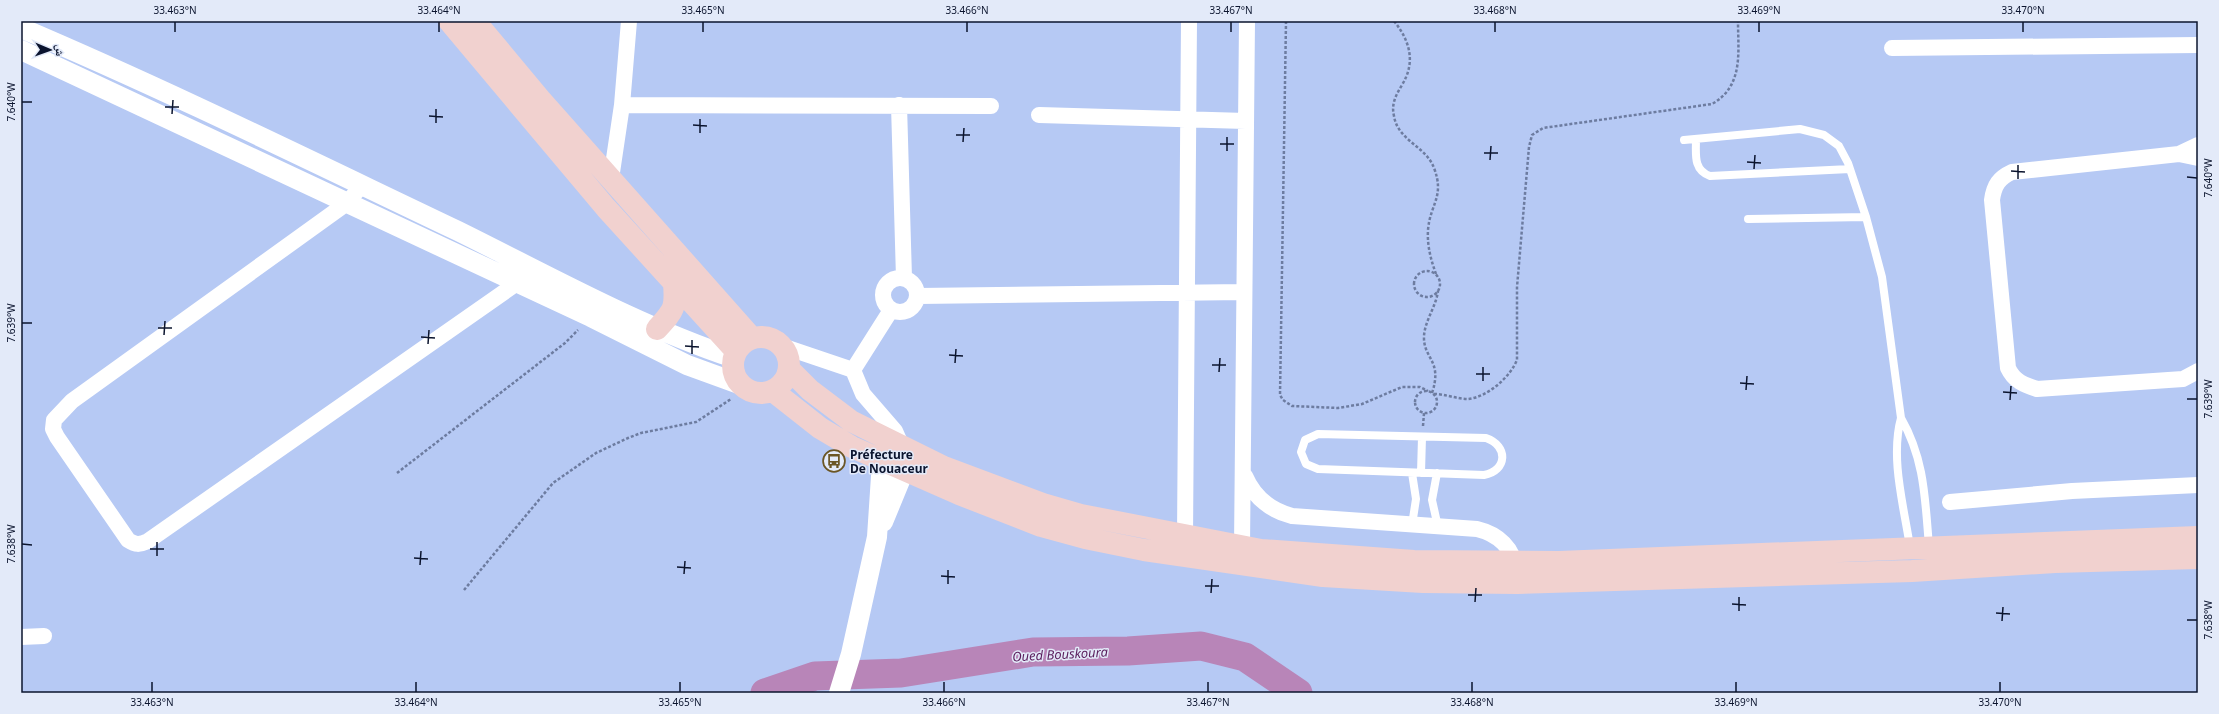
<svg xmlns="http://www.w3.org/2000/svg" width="2219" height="714" viewBox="0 0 2219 714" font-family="'Noto Sans','Noto Naskh Arabic',sans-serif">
<rect width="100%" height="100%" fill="#b6c9f4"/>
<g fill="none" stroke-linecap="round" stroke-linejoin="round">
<path stroke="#b885b8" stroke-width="29" d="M765,693L815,676L901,673L1033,652L1128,651L1201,646L1245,657L1298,693"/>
<path stroke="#6d7ca0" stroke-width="2.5" stroke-dasharray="3 2" stroke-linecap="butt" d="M1286,21L1280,395L1283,400L1292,406L1338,408L1362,404L1402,387H1420L1428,391
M1394,21C1410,41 1416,62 1402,85C1396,95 1391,104 1394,116C1398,141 1426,146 1434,168C1445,197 1430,204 1428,230C1427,246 1431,260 1436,274
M1414 284a13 13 0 1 1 26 0a13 13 0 1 1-26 0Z
M1415 402a11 11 0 1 1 22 0a11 11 0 1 1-22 0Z
M1432,393C1443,360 1423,359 1424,336C1425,320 1436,307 1438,291
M1434,394C1445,394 1457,399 1468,399C1488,397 1510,377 1517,360V287L1529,147L1532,135L1543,128L1712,104C1744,86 1738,52 1738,21
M1423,426L1424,413
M397,473L565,343L578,330
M464,590L553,483L596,453L628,438L641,433L696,422L731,399"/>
<path stroke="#fff" stroke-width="8" d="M1696,139C1696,154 1693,170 1710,176L1850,169
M1684,140L1800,129L1824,135L1839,146L1848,163L1866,217L1882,277L1901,418
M1748,219L1866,217
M1318,434L1486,438C1509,446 1507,471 1484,475L1318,469L1306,464L1301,452L1305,440Z
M1412,473L1416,499L1412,525
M1421,473L1422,437
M1437,473L1432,500L1438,527
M1910,547C1904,507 1890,458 1901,418C1925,460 1925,500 1929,546"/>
<path stroke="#fff" stroke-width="16" d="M1892,48L2198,45
M622,105L991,106
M899,105L904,278
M1039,115L1246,121
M2179,154L2198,145
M2198,158L2179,154L2012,172C1999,178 1994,185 1992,200L2008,368C2014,381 2024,385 2037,389L2183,379L2198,371
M611,179L622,105L629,21
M362,185L347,203L72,401L54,420L53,429L57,437L128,540C136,545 139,545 148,541L517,283
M883 295a17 17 0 1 1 34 0a17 17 0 1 1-34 0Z
M918,296L1244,292
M782,346L853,370L863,394L895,431L902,447
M853,370L891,310
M1245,476C1254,497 1269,510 1292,516L1477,529C1498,534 1514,548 1516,571
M1950,502L2072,491L2198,485
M1185,536L1189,21
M1242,547L1247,21
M21,637L44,636"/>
<path stroke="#fff" stroke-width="20" d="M21,28C169,91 313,162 458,231C549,276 638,326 734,358
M21,50L591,317L687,365L742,385
M883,522L904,471L903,455
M839,693L851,654L877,537L882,461"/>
<path stroke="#f1d1cf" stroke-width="22" d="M449,21L606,208L736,351
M475,21L540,99L752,338
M657,329C674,310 676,309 674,283
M733 365a28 28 0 1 1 56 0a28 28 0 1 1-56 0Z
M789,369L810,390L851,421L944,467L1043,504L1081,515L1261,550L1414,561L1559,562L2198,537
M773,391L820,428L852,447L959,494L1041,526L1085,538L1144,550L1323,576L1423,582L1517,583L1912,571L2055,562L2198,558"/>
</g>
<path fill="none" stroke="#0b142e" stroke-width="1.5" d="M175,32V22M439,32V22M703,32V22M967,32V22M1231,32V22M1495,32V22M1759,32V22M2023,32V22M22,102H32M165,107H179M172,114L173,100M429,116L443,117M436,123V109M693,125L707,126M700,133V119M956,135H970M963,142L964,128M1220,144H1234M1227,151V137M1484,153H1498M1490,160L1491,146M1747,162L1761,163M1754,169L1755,155M2011,171L2025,172M2187,177L2197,178M2018,179V165M22,323H32M158,328H172M164,335L165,321M421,337L435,338M428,344L429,330M685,346L699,347M692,354V340M949,355L963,356M955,363L956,349M1212,365H1226M1219,372L1220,358M1476,374H1490M1483,381V367M1740,383L1754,384M1746,390L1747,376M2003,392L2017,393M2187,399H2197M2010,400L2011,386M22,544L32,545M150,549H164M157,556V542M414,558L428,559M420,565L421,551M677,567L691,568M684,574L685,561M941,576L955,577M948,584V570M1205,586H1219M1211,593L1212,579M1468,595H1482M1475,602L1476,588M1732,604L1746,605M1739,611V597M1996,613L2010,614M2187,620H2197M2002,621L2003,607M152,692V682M416,692V682M680,692V682M944,692V682M1208,692V682M1472,692V682M1736,692V682M2000,692V682"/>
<defs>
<g id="bus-ring" transform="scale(1.15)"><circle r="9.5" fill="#e3eaf9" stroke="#6b5625" stroke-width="1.5"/><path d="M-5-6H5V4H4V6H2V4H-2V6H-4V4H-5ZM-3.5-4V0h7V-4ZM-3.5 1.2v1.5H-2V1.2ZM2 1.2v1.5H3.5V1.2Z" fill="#6b5625"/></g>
</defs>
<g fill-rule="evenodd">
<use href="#bus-ring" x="834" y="461"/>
</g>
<g text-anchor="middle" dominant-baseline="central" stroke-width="3" stroke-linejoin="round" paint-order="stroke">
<g font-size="12" font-weight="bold" fill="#0b142e" stroke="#e3eaf9" text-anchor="start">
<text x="850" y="454">Préfecture<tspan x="850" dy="14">De Nouaceur</tspan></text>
</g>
<g font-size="13" font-style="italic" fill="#5a1d5c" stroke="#e3eaf9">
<text transform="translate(1060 654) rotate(-3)">Oued Bouskoura</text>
</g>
</g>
<rect width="2219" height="714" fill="none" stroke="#e3eaf9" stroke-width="44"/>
<g transform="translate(50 50) rotate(92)" stroke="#e3eaf9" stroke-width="3" paint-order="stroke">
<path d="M0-3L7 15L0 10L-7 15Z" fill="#0b142e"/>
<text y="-6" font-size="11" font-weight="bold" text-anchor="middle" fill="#0b142e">ش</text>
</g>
<rect x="22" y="22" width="2175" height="670" fill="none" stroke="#0b142e" stroke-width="1.5"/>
<g font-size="10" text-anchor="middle" fill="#0b142e">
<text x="175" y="14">33.463°N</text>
<text x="439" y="14">33.464°N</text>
<text x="703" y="14">33.465°N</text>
<text x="967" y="14">33.466°N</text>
<text x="1231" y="14">33.467°N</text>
<text x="1495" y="14">33.468°N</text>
<text x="1759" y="14">33.469°N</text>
<text x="2023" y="14">33.470°N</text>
<text transform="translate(11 102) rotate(-90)" y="4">7.640°W</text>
<text transform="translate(2208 178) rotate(-90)" y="4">7.640°W</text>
<text transform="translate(11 323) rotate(-90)" y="4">7.639°W</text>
<text transform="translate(2208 399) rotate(-90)" y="4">7.639°W</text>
<text transform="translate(11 544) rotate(-90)" y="4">7.638°W</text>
<text transform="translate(2208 620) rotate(-90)" y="4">7.638°W</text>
<text x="152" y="706">33.463°N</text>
<text x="416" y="706">33.464°N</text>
<text x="680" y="706">33.465°N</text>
<text x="944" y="706">33.466°N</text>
<text x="1208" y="706">33.467°N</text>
<text x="1472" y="706">33.468°N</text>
<text x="1736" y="706">33.469°N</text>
<text x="2000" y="706">33.470°N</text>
</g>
</svg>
